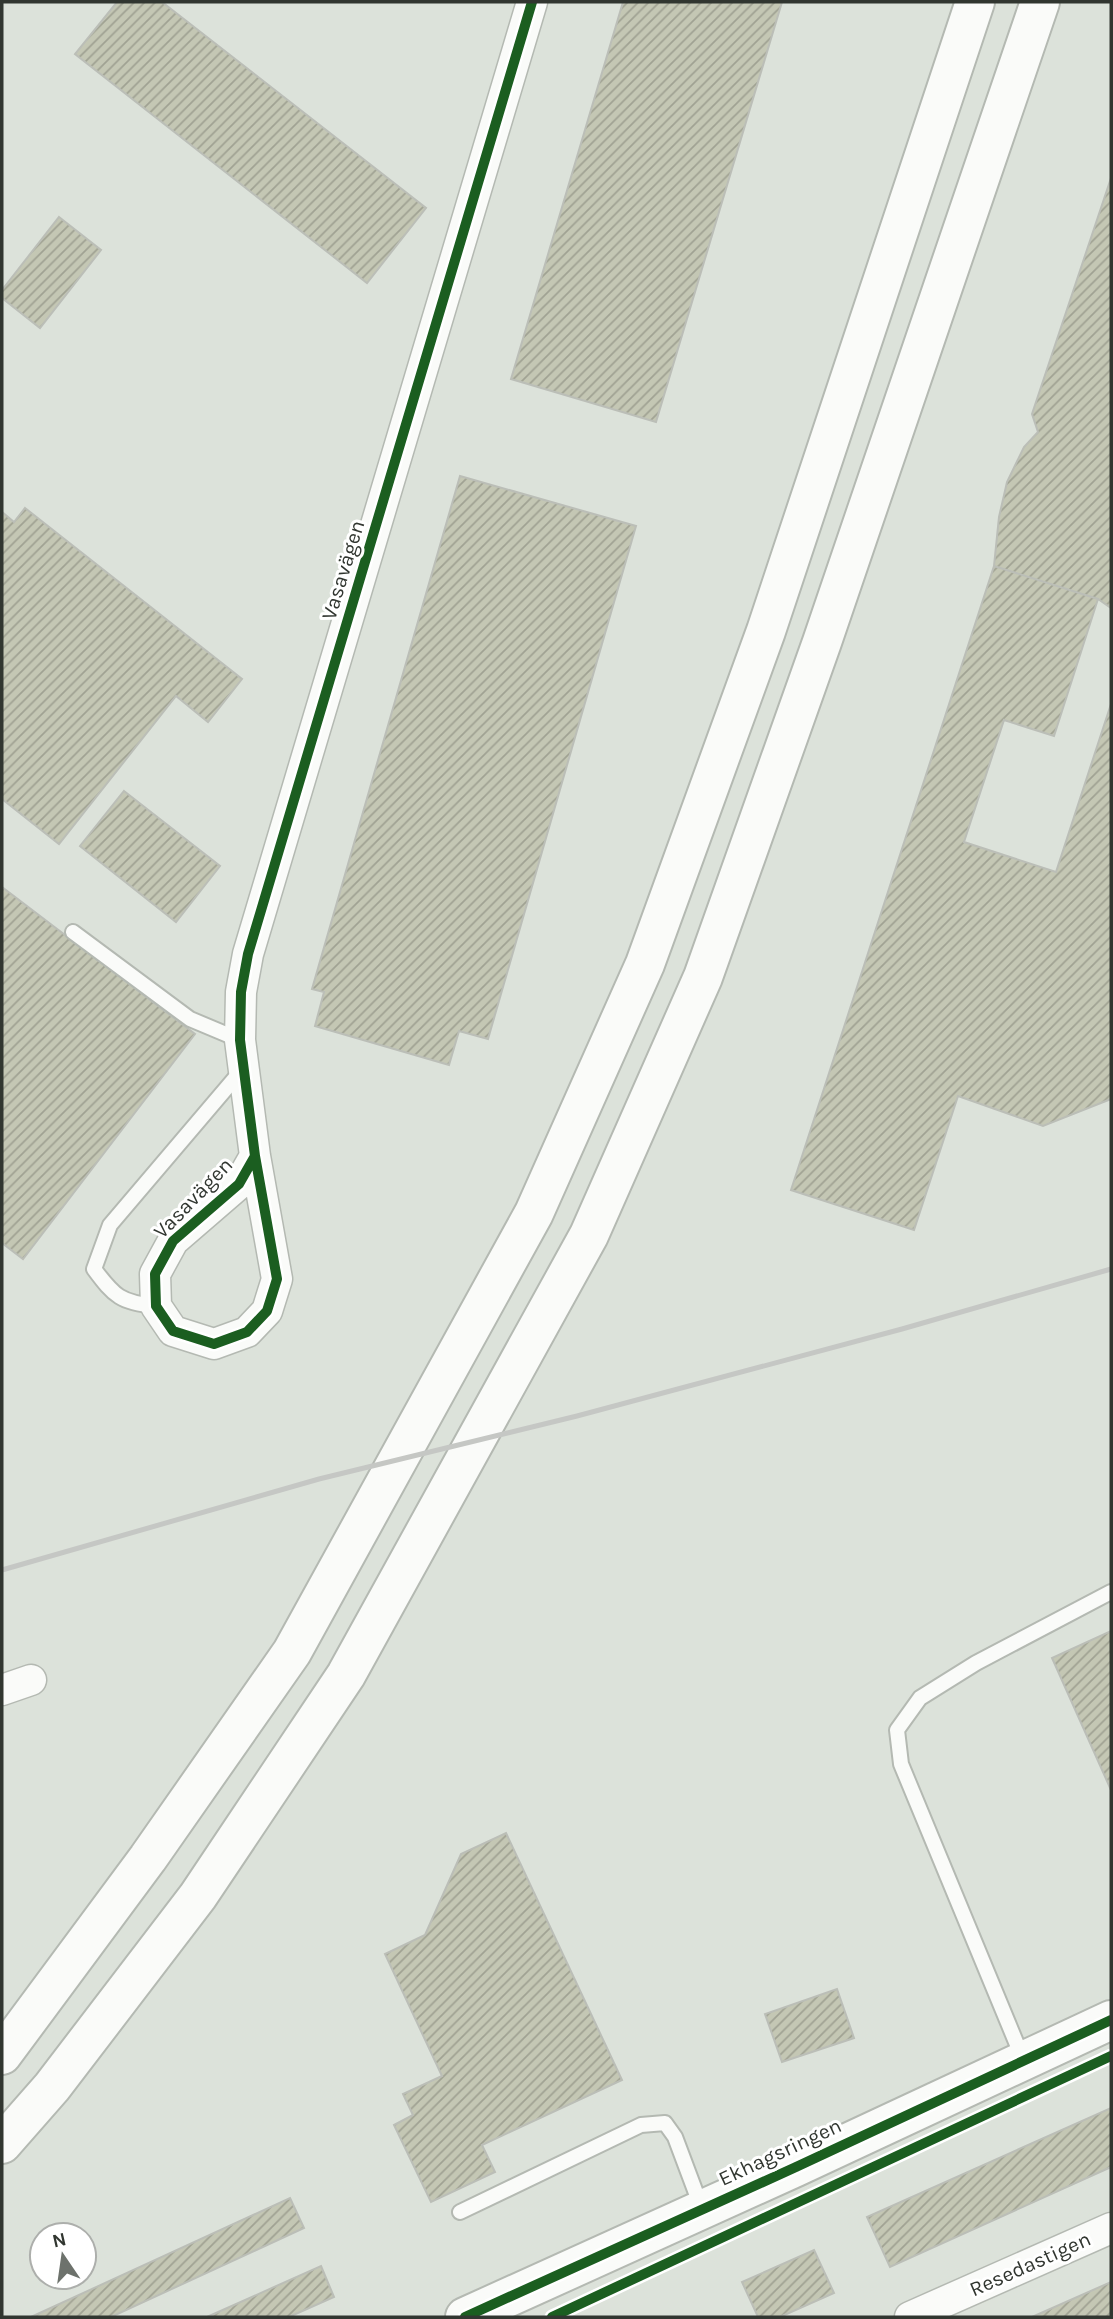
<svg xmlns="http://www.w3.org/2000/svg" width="1113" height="2319" viewBox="0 0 1113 2319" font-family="Karla,sans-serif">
<defs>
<pattern id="building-hatch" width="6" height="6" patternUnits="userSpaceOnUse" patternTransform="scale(1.75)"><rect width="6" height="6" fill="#c4c7b4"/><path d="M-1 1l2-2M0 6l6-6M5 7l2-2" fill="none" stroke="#a0a293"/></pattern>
</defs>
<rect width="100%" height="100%" fill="#dce2da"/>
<path fill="url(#building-hatch)" stroke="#bbbeb7" stroke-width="2" d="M117,2H162L426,208L367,283L75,54Z
M623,2H782L656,422L511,379Z
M1111,178V608L1098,599L994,566L999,517L1007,482L1024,447L1038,432L1032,414Z
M59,217L101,250L40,328L2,298V290Z
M460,476L636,526L488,1039L459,1031L449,1065L315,1026L324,992L312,989Z
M25,508L242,679L208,722L176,696L59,844L2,799V512L14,522Z
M994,566L1098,599L1054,736L1004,720L964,842L1056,872L1111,704V1099L1043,1126L958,1096L914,1230L791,1190Z
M124,791L220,866L176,922L80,846Z
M2,887L195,1034L23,1259L2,1243Z
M1111,1631V1790L1052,1658Z
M506,1833L622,2080L482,2145L495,2172L431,2202L394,2125L413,2115L403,2094L442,2076L385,1954L425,1935L461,1854Z
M837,1989L854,2038L782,2062L765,2014Z
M1111,2108V2167L890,2267L867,2217Z
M290,2198L304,2228L111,2317H31Z
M814,2250L834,2293L780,2317H758L742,2282Z
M321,2266L334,2297L289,2317H207Z
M1111,2282V2317H1032Z"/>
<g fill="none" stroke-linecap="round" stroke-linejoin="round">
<g stroke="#b4b9b2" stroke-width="18">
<path id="lane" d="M73,932L190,1019L240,1040
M156,1306C121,1303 114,1296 94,1269L110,1225L241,1071
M1023,2059L901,1764L897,1730L920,1698L976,1663L1111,1592
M460,2212L641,2125L665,2123L675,2137L702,2209"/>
</g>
<g stroke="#b4b9b2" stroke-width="33">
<path id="street" d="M255,1156L239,1184L173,1241L155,1274L156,1306L173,1331L214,1344L247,1332L267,1311L277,1279L255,1156L240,1040L241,992L248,954L532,2
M2,1690L31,1680
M910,2317L1111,2228"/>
</g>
<g stroke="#b4b9b2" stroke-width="42">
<path id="secondary" d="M465,2317L796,2167L1111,2020"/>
</g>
<g stroke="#b4b9b2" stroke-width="42">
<path id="highway" d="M2,2055L148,1858L292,1652L534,1213L645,964L766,631L975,2
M2,2144L52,2087L198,1896L346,1675L589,1235L703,977L822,642L1040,2"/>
</g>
<use href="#lane" stroke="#fafbf9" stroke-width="14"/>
<use href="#street" stroke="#fafbf9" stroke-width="30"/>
<use href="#secondary" stroke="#fafbf9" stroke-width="38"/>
<use href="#highway" stroke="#fafbf9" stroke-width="38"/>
<path stroke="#c5c7c4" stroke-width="5" d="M2,1570L319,1479L577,1416L902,1329L1111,1269"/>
<g stroke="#fff" stroke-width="15">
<path id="cycleway" d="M255,1156L239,1184L173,1241L155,1274L156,1306L173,1331L214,1344L247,1332L267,1311L277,1279L255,1156L240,1040L241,992L248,954L532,2
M465,2317L796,2167L1111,2020
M552,2317L1111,2056"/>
</g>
<use href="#cycleway" stroke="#1b5e20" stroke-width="10"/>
</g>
<g text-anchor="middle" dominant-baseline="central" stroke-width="6" stroke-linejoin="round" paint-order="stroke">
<g font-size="21" fill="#313630" stroke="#fff">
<text transform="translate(343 570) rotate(-73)">Vasavägen</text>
<text transform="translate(193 1198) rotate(-46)">Vasavägen</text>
<text transform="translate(780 2152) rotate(-25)">Ekhagsringen</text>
<text transform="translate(1030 2264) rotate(-24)">Resedastigen</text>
</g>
</g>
<rect width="1113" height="2319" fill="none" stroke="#313630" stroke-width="7"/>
<g transform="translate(63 2256) rotate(347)"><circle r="33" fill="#ffffff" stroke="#adafac" stroke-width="2"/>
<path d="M0-5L12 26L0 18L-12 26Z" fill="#6d726c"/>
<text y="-10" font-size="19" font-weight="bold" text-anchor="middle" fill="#313630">N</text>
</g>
</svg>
